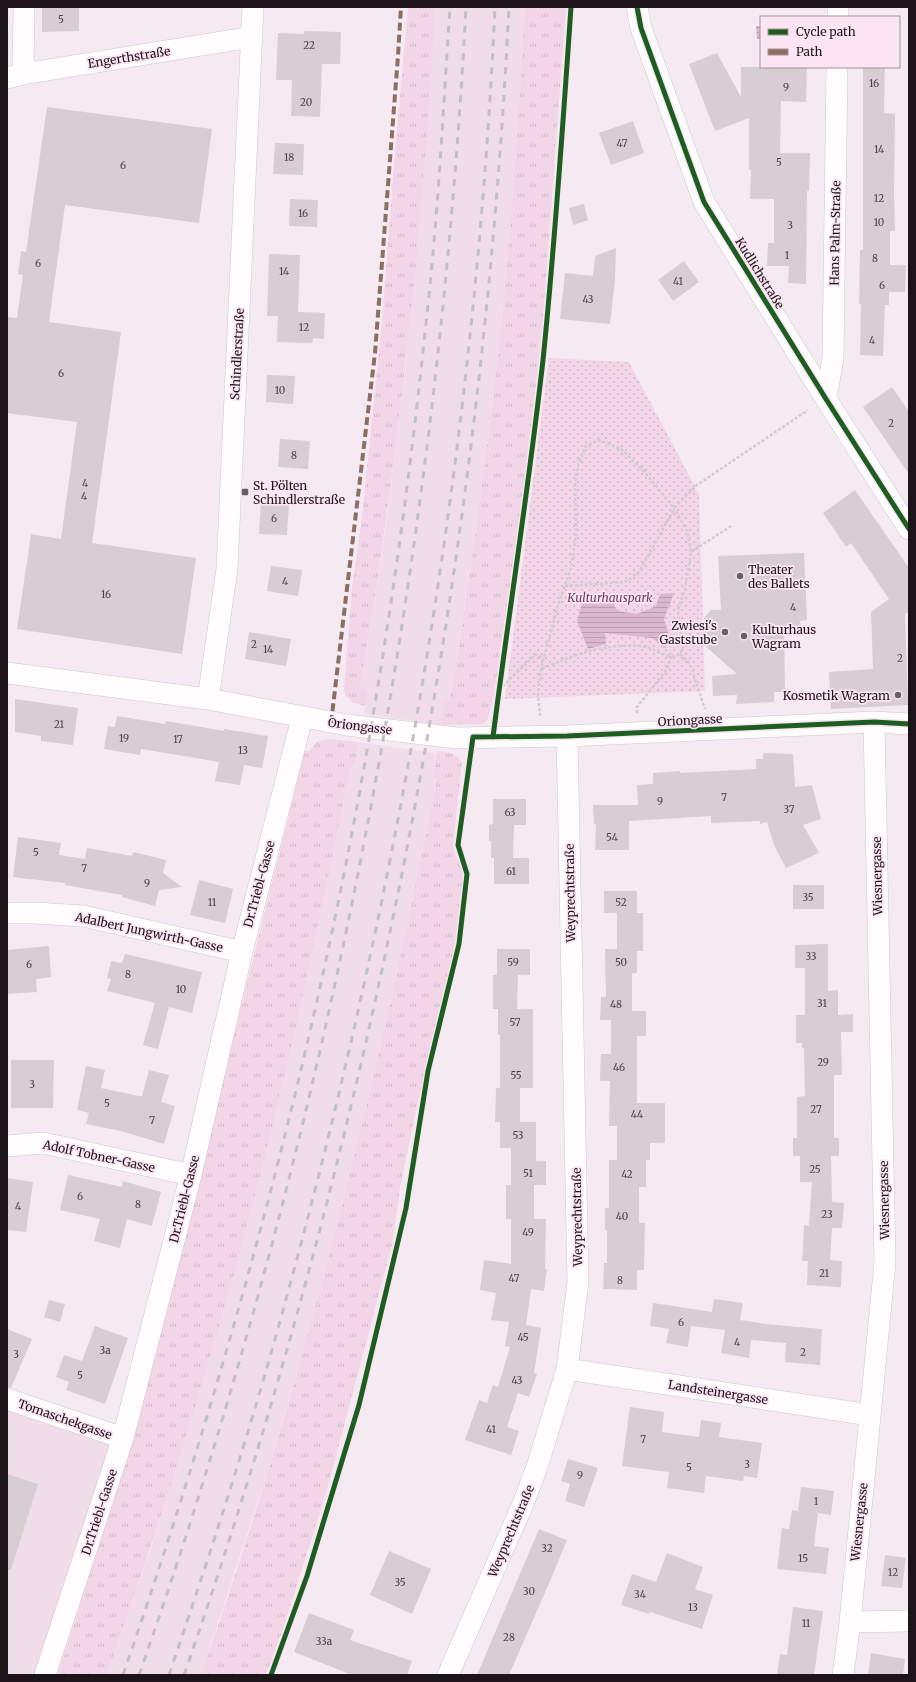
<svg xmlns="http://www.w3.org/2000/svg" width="916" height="1682" viewBox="0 0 916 1682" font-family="Merriweather,serif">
<defs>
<pattern id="grass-tufts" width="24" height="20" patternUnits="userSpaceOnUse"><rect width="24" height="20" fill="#f2d6e8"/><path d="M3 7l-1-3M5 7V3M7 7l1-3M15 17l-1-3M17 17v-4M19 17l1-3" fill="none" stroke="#cfb7c6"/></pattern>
<pattern id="park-dots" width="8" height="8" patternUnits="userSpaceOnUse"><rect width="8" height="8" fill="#f2d6e8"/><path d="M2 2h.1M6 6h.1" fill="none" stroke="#cfb7c6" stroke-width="1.8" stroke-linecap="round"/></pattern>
<pattern id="water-rules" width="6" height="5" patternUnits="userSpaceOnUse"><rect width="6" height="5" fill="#d9b8cc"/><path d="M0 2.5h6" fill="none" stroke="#ba9daf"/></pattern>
</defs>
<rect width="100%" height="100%" fill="#f6eaf2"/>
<path fill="#f1dce9" d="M435,7H525L519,113L508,251L495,381L482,491L450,702L445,701L441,725L364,714L368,690L360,689L386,526L406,364L422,200Z
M358,742L436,753L433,777L437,778L392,1001L347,1189L311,1324L267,1473L201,1675H107L152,1545L245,1232L289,1053L350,768L355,764Z
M7,1408L129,1449L58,1675H7Z"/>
<path fill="url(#grass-tufts)" d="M408,7H435C423,236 398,463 360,688L368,690L365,706C352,703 349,703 344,690L352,587L362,517L382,322L394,164Z
M525,7H566L542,333L522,501L494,694L488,719L483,724L441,725L445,701H450C467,595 483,488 495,381C509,257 518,132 525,7Z
M329,739L358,742L355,764L350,768C319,924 286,1080 245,1233C205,1382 158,1529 107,1675H58L119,1483L169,1296L305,751H309L318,741Z
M437,751C447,752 457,752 462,763L453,846C455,857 463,866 464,877L456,945L418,1101L400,1188L392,1245L327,1490L283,1629L266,1675H201C304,1383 378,1082 437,778L433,777Z"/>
<path fill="url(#park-dots)" d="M549,358L629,362L699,494L705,691L505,699Z"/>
<path fill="url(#water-rules)" d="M756,26H761V39H757Z
M674,593L664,619L670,639L665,648L652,638L605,633L606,644L588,649L577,621L583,599L610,596L617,611L637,614L656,606L660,594Z"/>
<path fill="#d7cdd3" d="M42,7H79V31L42,32Z
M304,31L341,32L340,64H322L320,117L291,116L292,80H276L278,33L304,34Z
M717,53L741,97V67H807L806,102L781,101L780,153H810L809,191H807L806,284L788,283L789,266H767L768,243H774V199H750L751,170H749V118L715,131L689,64Z
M863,67H885L884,113L895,114L894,193L895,231H890V265H906L905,292H889V305H885L883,356L860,355L861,304H859L860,250H863Z
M47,107L212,129L199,223L65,205L49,322L121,332L92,543L196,558L182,654L17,629L31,534L61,539L77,422L7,413V317L17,318L23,275L18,274L21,251L26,252Z
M633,121L644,153L611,165L599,133Z
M275,143L304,144L303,175L273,174Z
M290,199L318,200L317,227L289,226Z
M584,204L588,220L573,225L569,208Z
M616,248L615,279L610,324L560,319L565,273L593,276L595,256Z
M269,254L300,255L298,312L325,313L324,339L313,338L312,343L277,342L278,316H267Z
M684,261L699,282L673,301L658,280Z
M267,375L295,376L293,404L266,402Z
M892,387L909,412V474L863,407Z
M280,439L310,441L308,469L278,467Z
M855,490L909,568V612L905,614L908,705L831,709L829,672L873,669L871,612L889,599L851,543L846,547L823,513Z
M261,502L289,503L287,535L259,534Z
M804,553L807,620L800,621L801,626H784L785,692H774V702L736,704L737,695L713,696L712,676L737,674L704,645V618L711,610H721L718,556Z
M271,566L302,570L298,596L267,591Z
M249,632L291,639L286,666L245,659Z
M15,699L78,708L73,745L41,741V736L15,732Z
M117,716L165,724L166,721L224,731V729L268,736L262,768L244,765L240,785L215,781L219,762L141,749L140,755L104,749L108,726L115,727Z
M763,753L793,754L795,787L812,785L821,819L803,825L819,853L786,868L774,845L767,822L760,824V821L711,823V816L629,821V850H595L596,824H594L593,805H638L637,785L653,784V773L680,771V773L756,769V759H763Z
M493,799H526V825H514L513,858H529V884H494V858H491V841H489V825L493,824Z
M18,837L61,843L59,855L85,859L87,848L132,856L133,852L166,860L163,873L182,887L159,890L155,906L122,897V895L65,885V883L13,877Z
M199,880L233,889L225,923L190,915Z
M793,885H824V909H793Z
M604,891H637V913H643V951H637V973H632V1011H646V1036H637V1103H665V1143H650V1160H646V1187H639V1223H645L644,1270H637V1290L603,1289L604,1263H607V1230H605V1208H609V1160H617V1126H609L610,1081H600L601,1054H611V1020H600L601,997H606L605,949H617V913H604Z
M828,944V991L838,990V1015L853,1014V1032H841L842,1075H834V1138H839V1156H831L832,1202L844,1203L842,1228H832L830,1260L842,1261L841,1287L807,1285L808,1261H802L803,1244L804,1225L809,1226L812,1182H800V1156H793V1138H797V1097L805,1096L804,1048H802V1043H796V1015H805V968H795V945Z
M49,946L51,977L36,979L37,992L7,994V950Z
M497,949H530V975H518L517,1009H533V1088H520V1122H536V1161H546V1185H534V1219H546L545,1269H547L544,1291L531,1289L526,1325L541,1328L534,1373L537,1374L529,1397L518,1393L507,1427L519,1431L511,1455L465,1440L479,1400L487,1403L493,1385L498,1387L510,1347L505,1346L509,1322L491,1320L496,1293L480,1290L484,1260L511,1264V1219H506V1185H511V1148H500V1122H495L496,1088H500V1035H498V1009H493V975H497Z
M125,954L202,972L192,1013L169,1007L158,1049L143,1045L155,1003L107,991L111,979L107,978L111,961L122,963Z
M11,1060H54L53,1108H11Z
M86,1066L105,1070L101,1088L139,1096H142L149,1070L169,1075L161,1102L175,1106L164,1144L121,1131L86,1124L89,1113L77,1110Z
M68,1175L122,1187L123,1181L161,1192L152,1226L127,1219L120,1248L94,1241L100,1219L60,1210Z
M7,1178L33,1182L26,1232L7,1230Z
M714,1299L743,1303L740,1320L765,1324L822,1329L820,1365L785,1362L786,1343L751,1340L749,1358L721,1353L725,1330L691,1326L688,1347L666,1343L669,1329L650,1326L653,1303L712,1312Z
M49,1300L65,1304L60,1322L44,1317Z
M95,1326L128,1338L105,1404L66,1390L69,1382L56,1377L64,1355L82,1361Z
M7,1329L32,1339L11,1388L7,1387Z
M630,1407L664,1412L662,1432L699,1437L701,1420L721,1423L719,1437L762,1443L757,1478L744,1476L743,1481L706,1476L704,1493L667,1488L669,1472L622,1466Z
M568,1459L598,1468L584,1507L565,1501L570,1484L561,1481Z
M7,1474L38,1484L11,1570H7Z
M801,1487L834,1491L831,1515L818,1513L814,1546L829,1548L826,1574L777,1569L782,1528L789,1529L792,1510L798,1511Z
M539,1529L567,1540L550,1581L509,1675H477Z
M389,1551L431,1569L412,1614L370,1595Z
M667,1553L703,1567L695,1589L713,1595L702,1629L650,1612L649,1614L621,1605L632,1574L656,1582Z
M885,1555L906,1558L902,1588L881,1586Z
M793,1607L823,1611L814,1675H777L780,1654L787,1655Z
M309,1613L354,1630L350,1640L412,1661L407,1675H352L294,1652Z
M871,1653L905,1659L903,1675H868Z"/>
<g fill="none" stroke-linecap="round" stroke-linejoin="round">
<g stroke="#cfc6cc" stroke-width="22">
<path id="minor" d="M637,7L641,28L704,202L826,399L909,529
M838,17V7
M23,74L24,7
M7,78L23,74L252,37
M826,399L833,358L837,67
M7,673L208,699L347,725L457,738L567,736L874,722L909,724
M208,699L227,569L253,7
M7,913H35L83,916L242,952
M7,1146L43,1143L191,1175
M567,1369L870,1415
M7,1399L123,1438
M850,1622L909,1621
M45,1675L123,1438L191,1175L242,952L302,718
M448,1675L523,1504L537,1467L567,1369L578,1282L567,736
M843,1675L850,1622L885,1262L874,722"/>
</g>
<path stroke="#d1cccf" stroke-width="2.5" stroke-dasharray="3 2" stroke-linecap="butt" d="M691,552L731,526
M565,586L625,582L639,572L674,509
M680,654L690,664L705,709
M542,669C575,654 605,643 642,646C652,647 662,656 671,656C674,656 678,655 680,654L684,645L679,627L678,610L685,588L691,552L687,531L674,508
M499,690L534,656L538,654L543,660
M637,713V707L667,669L671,656
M540,716L538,695L541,669L558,605L571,568L576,535L575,482L579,462L586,446L599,440L621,449L643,470L674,508L697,485L808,410"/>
<use href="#minor" stroke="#fefcfd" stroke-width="21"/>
<path stroke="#c3c0c2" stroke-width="3" stroke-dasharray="7 7" stroke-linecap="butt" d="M123,1675C223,1386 305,1091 360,790C388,636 410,479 426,323C438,218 443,112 450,7
M139,1675C328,1138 436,575 466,7
M169,1675C211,1551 252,1426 286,1299C402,878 475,443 495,7
M184,1675C371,1138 481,574 509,7"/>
<path stroke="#8d6e63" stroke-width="4" stroke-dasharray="8 4" stroke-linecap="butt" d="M331,723L375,353L398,56L401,7"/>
<g stroke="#fbe5f3" stroke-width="8">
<path id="cycleway" d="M637,7L641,28L704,202L826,399L909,529
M493,737C509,611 529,486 543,360C555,243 563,125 571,7
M271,1675L307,1576L359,1405L406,1208L428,1071L459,944L467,874L458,845L473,737L567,736L874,722L909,724"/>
</g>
<use href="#cycleway" stroke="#1b5e20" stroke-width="5"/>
</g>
<g fill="#685f65" stroke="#fbe5f3" stroke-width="1.5">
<rect x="241" y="488" width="8" height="8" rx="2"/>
<circle cx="740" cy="576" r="4"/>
<circle cx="725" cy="632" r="4"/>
<circle cx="744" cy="636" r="4"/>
<circle cx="898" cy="695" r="4"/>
</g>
<g text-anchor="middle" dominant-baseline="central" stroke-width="3.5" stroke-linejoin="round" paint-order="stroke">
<g font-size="10" fill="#4b4248">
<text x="61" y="19">5</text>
<text x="309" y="45">22</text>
<text x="874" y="83">16</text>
<text x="786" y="87">9</text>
<text x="306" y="102">20</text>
<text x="622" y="143">47</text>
<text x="879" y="149">14</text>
<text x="289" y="157">18</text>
<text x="779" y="162">5</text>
<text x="123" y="165">6</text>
<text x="879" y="198">12</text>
<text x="303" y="213">16</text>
<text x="879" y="222">10</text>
<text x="790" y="225">3</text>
<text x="787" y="255">1</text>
<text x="875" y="258">8</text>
<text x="38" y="263">6</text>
<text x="284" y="271">14</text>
<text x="678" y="281">41</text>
<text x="882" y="285">6</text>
<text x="588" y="299">43</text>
<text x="304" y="327">12</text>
<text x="872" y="340">4</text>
<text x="61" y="373">6</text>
<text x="280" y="390">10</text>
<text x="891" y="423">2</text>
<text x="294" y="455">8</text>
<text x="85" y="483">4</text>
<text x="84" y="496">4</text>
<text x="274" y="518">6</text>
<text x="285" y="581">4</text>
<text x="106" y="594">16</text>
<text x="793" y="607">4</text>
<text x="254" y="644">2</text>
<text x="268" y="649">14</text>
<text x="900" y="658">2</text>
<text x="59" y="724">21</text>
<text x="124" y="738">19</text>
<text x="178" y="739">17</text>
<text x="243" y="750">13</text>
<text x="724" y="797">7</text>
<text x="660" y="801">9</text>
<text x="789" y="809">37</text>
<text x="510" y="812">63</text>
<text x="612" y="837">54</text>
<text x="36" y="852">5</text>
<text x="84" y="868">7</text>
<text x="511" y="871">61</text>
<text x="147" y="883">9</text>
<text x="808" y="897">35</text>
<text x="212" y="902">11</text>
<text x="621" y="902">52</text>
<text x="811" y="956">33</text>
<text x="513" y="962">59</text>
<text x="621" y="962">50</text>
<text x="29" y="964">6</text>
<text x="128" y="974">8</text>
<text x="181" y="989">10</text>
<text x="822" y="1003">31</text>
<text x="616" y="1004">48</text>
<text x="515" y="1022">57</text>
<text x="823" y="1062">29</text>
<text x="619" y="1067">46</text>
<text x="516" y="1075">55</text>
<text x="32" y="1084">3</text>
<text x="107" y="1103">5</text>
<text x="816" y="1109">27</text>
<text x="637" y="1114">44</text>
<text x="152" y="1120">7</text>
<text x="518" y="1135">53</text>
<text x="815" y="1169">25</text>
<text x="528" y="1173">51</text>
<text x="627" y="1174">42</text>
<text x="80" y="1196">6</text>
<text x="138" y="1204">8</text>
<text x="18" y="1206">4</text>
<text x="827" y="1214">23</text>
<text x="622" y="1216">40</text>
<text x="528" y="1232">49</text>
<text x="824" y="1273">21</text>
<text x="514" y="1278">47</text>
<text x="620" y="1280">8</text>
<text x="681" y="1322">6</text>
<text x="523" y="1337">45</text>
<text x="737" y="1342">4</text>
<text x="105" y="1350">3a</text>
<text x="803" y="1352">2</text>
<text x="16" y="1354">3</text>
<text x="80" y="1375">5</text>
<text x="517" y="1380">43</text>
<text x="491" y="1429">41</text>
<text x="643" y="1439">7</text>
<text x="747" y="1464">3</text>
<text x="689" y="1467">5</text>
<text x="580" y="1475">9</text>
<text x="816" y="1501">1</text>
<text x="547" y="1548">32</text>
<text x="803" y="1558">15</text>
<text x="893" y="1572">12</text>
<text x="400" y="1582">35</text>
<text x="529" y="1591">30</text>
<text x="640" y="1594">34</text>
<text x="693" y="1607">13</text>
<text x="806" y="1623">11</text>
<text x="509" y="1637">28</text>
<text x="324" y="1641">33a</text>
</g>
<g font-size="12" fill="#1c1419" stroke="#fbe5f3">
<text transform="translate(129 57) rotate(-9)">Engerthstraße</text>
<text transform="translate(835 233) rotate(-89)">Hans Palm-Straße</text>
<text transform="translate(760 273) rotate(58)">Kudlichstraße</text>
<text transform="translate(237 354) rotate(-87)">Schindlerstraße</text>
<text transform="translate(690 720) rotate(-3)">Oriongasse</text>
<text transform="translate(360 726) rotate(7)">Oriongasse</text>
<text transform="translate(877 876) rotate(-91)">Wiesnergasse</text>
<text transform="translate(259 884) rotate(-75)">Dr.Triebl-Gasse</text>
<text transform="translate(570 893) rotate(-91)">Weyprechtstraße</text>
<text transform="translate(149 932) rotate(12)">Adalbert Jungwirth-Gasse</text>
<text transform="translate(99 1156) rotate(12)">Adolf Tobner-Gasse</text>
<text transform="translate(184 1199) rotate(-76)">Dr.Triebl-Gasse</text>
<text transform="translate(884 1200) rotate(-91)">Wiesnergasse</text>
<text transform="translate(577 1217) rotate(-91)">Weyprechtstraße</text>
<text transform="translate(718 1392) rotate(9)">Landsteinergasse</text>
<text transform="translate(65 1419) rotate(19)">Tomaschekgasse</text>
<text transform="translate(99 1512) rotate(-72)">Dr.Triebl-Gasse</text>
<text transform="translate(859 1522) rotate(-84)">Wiesnergasse</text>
<text transform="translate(511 1531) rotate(-67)">Weyprechtstraße</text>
</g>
<g font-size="12" fill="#1c1419" stroke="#fbe5f3" text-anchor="start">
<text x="253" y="485">St. Pölten<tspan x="253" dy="14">Schindlerstraße</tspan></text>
<text x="748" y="569">Theater<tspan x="748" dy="14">des Ballets</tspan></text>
<text x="717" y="625" text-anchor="end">Zwiesi's<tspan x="717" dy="14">Gaststube</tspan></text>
<text x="752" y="629">Kulturhaus<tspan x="752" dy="14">Wagram</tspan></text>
<text x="890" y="695" text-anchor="end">Kosmetik Wagram</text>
</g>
<g font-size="12" font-style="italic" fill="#713b60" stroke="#fbe5f3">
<text x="610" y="597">Kulturhauspark</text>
</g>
</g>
<rect width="916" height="1682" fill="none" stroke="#1c1419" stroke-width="16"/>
<rect x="760" y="16" width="140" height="52" fill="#fbe5f3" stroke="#a2919c"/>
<rect x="768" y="29" width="20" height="6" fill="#1b5e20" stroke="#a2919c"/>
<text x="796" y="36" font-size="12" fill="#1c1419">Cycle path</text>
<rect x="768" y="49" width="20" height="6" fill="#8d6e63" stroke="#a2919c"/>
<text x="796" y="56" font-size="12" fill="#1c1419">Path</text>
</svg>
